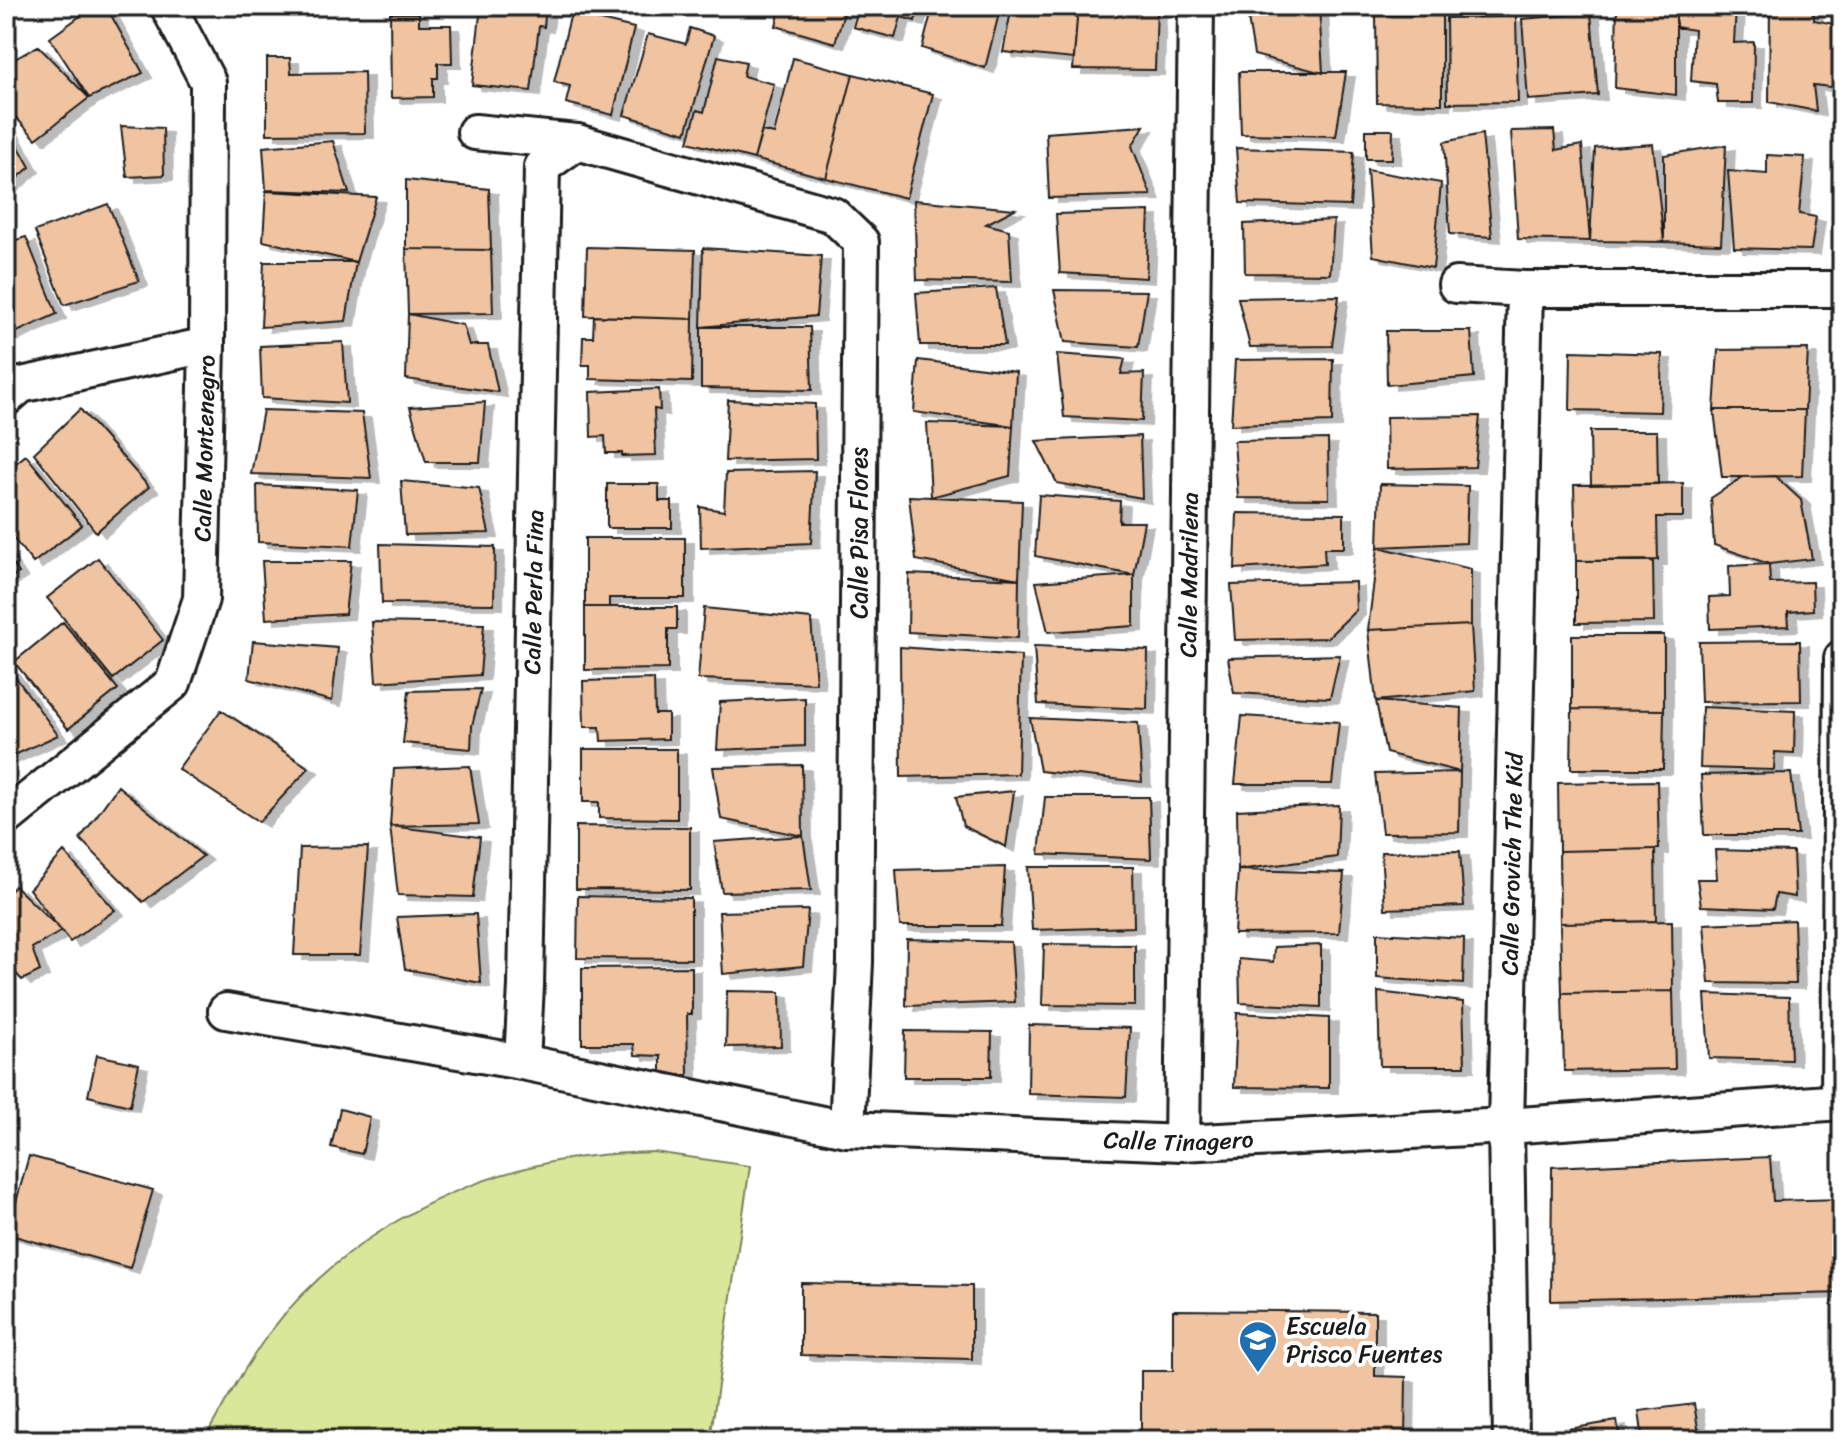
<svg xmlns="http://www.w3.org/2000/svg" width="1848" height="1446" viewBox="0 0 1848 1446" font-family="Sriracha,sans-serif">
<defs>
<filter id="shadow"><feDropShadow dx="9" dy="5" stdDeviation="0" flood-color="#0004"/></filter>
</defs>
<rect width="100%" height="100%" fill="#fff"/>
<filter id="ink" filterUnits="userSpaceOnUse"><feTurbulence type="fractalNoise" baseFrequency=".0125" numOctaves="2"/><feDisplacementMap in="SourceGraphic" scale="16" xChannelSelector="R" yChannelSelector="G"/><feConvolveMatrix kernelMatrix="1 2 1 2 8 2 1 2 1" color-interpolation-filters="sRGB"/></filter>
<g filter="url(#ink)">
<path fill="#d8e79a" stroke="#7a825b" stroke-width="2" d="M654,1152L750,1166L710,1440H206L210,1429C228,1397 246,1365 267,1336C331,1250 431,1190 534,1166C572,1156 615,1153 654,1152Z"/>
<path fill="#f1c4a1" stroke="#1c1c1c" stroke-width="2" filter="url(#shadow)" d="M94,6H106L143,73L89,98L50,38Z
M481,6H546L544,27L539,26L531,91L472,85Z
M781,6H846L835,43L776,26Z
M859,6H919L915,21L901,17L895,38L853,27Z
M933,6H1001L985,68L922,48Z
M1012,6H1078L1074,59L1003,52Z
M1078,6H1157L1155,70L1073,69Z
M1246,6H1319L1323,73L1254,55Z
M1617,6H1676V95L1615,88Z
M1676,6H1736L1734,43L1754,42L1753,103H1718L1716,84L1691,81L1694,30L1676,27Z
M1813,6L1814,20L1839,25V88L1813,85L1816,111L1769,102L1770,7Z
M1838,6H1842V105H1839Z
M390,13H419V25H451L452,63H438V78H433V97L391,98Z
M571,13L634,28L613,115L566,103L570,86L554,82Z
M1591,13L1598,95L1528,100L1522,19Z
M1376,15H1442V104L1377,103Z
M1516,17L1518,102L1447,103L1446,18Z
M690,28L714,36L686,133L624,115L648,34L686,44Z
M38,46L89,98L36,139L6,107V64Z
M718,56L746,62L743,76L774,84L754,159L688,142L697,110L704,112Z
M267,58H290L291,73L364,72L365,133L267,134Z
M793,58L853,74L826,178L754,159L762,131L774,134Z
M1239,72H1346L1336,136L1241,134Z
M853,74L933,94L906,198L826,178Z
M6,124L30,167L6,188Z
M121,126L163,128L164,175L127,177Z
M1144,126L1132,146L1151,195L1049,198L1046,133Z
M1366,130H1393L1392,159H1366Z
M1554,130L1556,150L1582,145L1590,241L1518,239L1511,131Z
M1482,134L1492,237L1450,234L1444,142Z
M333,141L349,193L266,190L263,147Z
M1653,144L1664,242L1590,241L1595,148Z
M1726,145L1721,244L1664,242V155Z
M1236,148L1354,152L1350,206L1240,203Z
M1767,155L1805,157L1799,214L1816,217L1811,250L1734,248L1728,171L1767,174Z
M1367,170L1441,183L1433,268L1373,256Z
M406,180L489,189L491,250L406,249Z
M266,191L376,197L356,262L263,241Z
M914,200L1015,209L986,224L1009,230L1012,282L917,280Z
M108,204L139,281L64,305L35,231Z
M1149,211L1146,278L1060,273L1056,214Z
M1334,220L1330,274L1245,273L1244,224Z
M26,237L57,314L6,337V243Z
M587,247L695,250L693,319L585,316Z
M703,248L821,256L816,316L701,327Z
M406,249L491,250L493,313L408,314Z
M264,262H356L346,321L261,327Z
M996,288L1005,345H920L916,293Z
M1054,290L1147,291L1138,347L1065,342Z
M1339,296L1332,346L1250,347L1238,298Z
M408,314L463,325L469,345H488L498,392L406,379Z
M594,316L693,319L692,382L590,379V365H582L583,337H593Z
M701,327H810L812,390L701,388Z
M1386,331H1471L1474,377L1387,385Z
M343,342L347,403L262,398L260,346Z
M1808,349L1805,410H1714L1718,350Z
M1571,351L1662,354L1660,412L1570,410Z
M1057,354L1125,359L1121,374L1144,373L1142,421L1064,417Z
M1333,359L1332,422L1231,425L1235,360Z
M918,360L1016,372L1013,426L914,412Z
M659,389L660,410L654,409L656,455L622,456V453H606L605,436L591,437L590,392Z
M728,400L815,404L816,459L725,461Z
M485,402L480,462H426L410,407Z
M80,409L149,487L96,532L34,453Z
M263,410L362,413L371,478L251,474Z
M1714,410H1805L1802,476L1722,477Z
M1480,416L1475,467L1387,469L1386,417Z
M927,423L1013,426L1010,476L931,497Z
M1590,431H1657L1658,484L1591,485Z
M1140,436L1142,498L1057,483L1036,441Z
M1328,439L1329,499L1238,498L1234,441Z
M26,455L82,525L33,563L6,529V471Z
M815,471L811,543L701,548L700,507L724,511L726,473Z
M1775,476L1801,500L1812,559L1769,564L1714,545L1711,498L1743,477Z
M401,481L479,488L489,533L405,535Z
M1683,483V517H1657L1658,560L1576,561L1574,485Z
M607,484H659V501H672V528H607Z
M1380,484L1468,486L1466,543L1378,547Z
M257,485L358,490L352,546L258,542Z
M1039,495L1120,501L1119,522H1144L1134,575L1035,556Z
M909,496L1022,501L1019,579L916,560Z
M1237,513L1344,514V548H1324L1325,564L1235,569Z
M585,538H685V598H609V607H585Z
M380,544L495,547L494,604L382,603Z
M1378,547L1471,569V625L1368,630Z
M6,554L19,573L6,580Z
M98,558L163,640L113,679L47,598Z
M262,561H351L345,614L266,619Z
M1576,561H1653L1654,622L1576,623Z
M1769,564L1770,583L1812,582L1813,610L1788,612L1789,626L1710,629L1709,597L1730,596L1729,566Z
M909,574L1019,579L1018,638L908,632Z
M1134,575V626L1048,632L1036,582Z
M1355,582L1356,610L1327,638L1235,640L1231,585Z
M585,607H677V629H668V669L585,670Z
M704,608L811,619L816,683L698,679Z
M63,622L118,689L68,729L14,662Z
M372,622L484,624L480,675L376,682Z
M1471,625L1475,691L1376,701L1368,630Z
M1572,635H1664V710L1572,709Z
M253,641L338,648L332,701L249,679Z
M1800,641L1801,701L1701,702L1699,642Z
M1034,646L1148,650L1147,709L1038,704Z
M900,647L1021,656L1018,774L901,777Z
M1340,655L1330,698L1234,693L1228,658Z
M6,664L58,735L6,759Z
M654,679L655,714H668V739L601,741L600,727H584L583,681Z
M481,689L472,726L471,749L403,743L409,691Z
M805,698V746L717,750L720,702Z
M1376,701L1462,708L1460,772L1386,753Z
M1702,707L1795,711L1794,753L1775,752L1774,770L1700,768Z
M1572,709L1664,710L1663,769H1571Z
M221,710L309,768L259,822L178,769Z
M1242,716L1339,722L1332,784H1235Z
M1030,718L1138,723L1142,782L1040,771Z
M583,749H677V819L599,818V802H583Z
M802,765L803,836L721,819L713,767Z
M470,766L479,824L390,826L394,769Z
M1460,772L1459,832L1382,833L1375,774Z
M1791,773L1798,835H1704L1701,775Z
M1657,781L1659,849L1559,851L1558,783Z
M118,786L203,856L143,902L80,839Z
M1014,791L1006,847L963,826L956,797Z
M1045,797H1149L1151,859L1039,854Z
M1339,805L1337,857L1238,870L1237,810Z
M390,826L480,837L473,897L398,895Z
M576,826L690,827V890L576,889Z
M803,836L811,890L722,892L714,842Z
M368,847L360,955H294L300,848Z
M1655,849L1656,921L1560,923L1559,851Z
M1715,850L1793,852L1795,897L1776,894L1773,909L1701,906L1697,879H1717Z
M1460,851L1464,906L1385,909L1381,852Z
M64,852L115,910L70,942L29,889Z
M1005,867L1001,926H900L896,870Z
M1028,867H1133L1134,927L1032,930Z
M1238,870L1344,873L1339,933L1234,934Z
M15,886L62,931L32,948L40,971L22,980L6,963V896Z
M578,896L691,898V959L577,958Z
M808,910L803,966L723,974L719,912Z
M476,914L481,983L405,969L397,917Z
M1794,920L1796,984L1709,983L1704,924Z
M1672,921L1673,991L1562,993L1560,923Z
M1377,933L1464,938L1463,984L1377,978Z
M907,939L1011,942L1015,1002L906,1006Z
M1044,944L1135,945V1006L1042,1005Z
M1321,945V1007L1240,1003L1239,959L1273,962L1274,947Z
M692,967V1014H687L688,1075H661V1056L635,1055L634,1044H582V968Z
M727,991L780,992L781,1046L726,1047Z
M1673,991L1675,1069L1564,1071L1562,993Z
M1378,992L1463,1002L1465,1066H1380Z
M1705,994L1789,997L1791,1060L1709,1058Z
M1237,1013L1329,1018V1088L1234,1087Z
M1029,1025L1130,1028L1126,1097L1028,1094Z
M905,1031L992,1032L991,1077H904Z
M97,1055L139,1064L130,1106L88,1096Z
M340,1109L370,1117L362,1154L331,1147Z
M29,1156L153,1190L130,1268L7,1234Z
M1770,1157L1773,1201L1842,1199V1293L1551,1301L1552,1167Z
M801,1283L972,1286V1359L801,1355Z
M1173,1310L1375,1312V1376L1406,1377L1405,1440H1141V1371H1173Z
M1694,1404L1700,1440H1643L1639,1411Z
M1617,1421L1620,1440H1557L1556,1431Z"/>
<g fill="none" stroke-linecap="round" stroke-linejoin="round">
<g stroke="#1c1c1c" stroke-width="40">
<g id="minor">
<path d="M475,132L577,142L833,215L861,242L855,962L847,1129"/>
<path d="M1456,285L1525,289H1842"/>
<path d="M6,398L21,385L207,345"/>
<path id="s1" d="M6,818L173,683L201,599L207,345L208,82L168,6"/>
<path id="s2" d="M226,1011L522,1062L847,1129L1182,1143L1506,1126L1842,1102"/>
<path id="s3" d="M522,1062L526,985L542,167L577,142"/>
<path d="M1839,1102L1842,658"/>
<path id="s4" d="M1182,1143L1196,6"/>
<path id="s5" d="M1511,1440L1506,1126L1525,289"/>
</g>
</g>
<use href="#minor" stroke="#fff" stroke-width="34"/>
</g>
</g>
<defs>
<g id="school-pin" transform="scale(2)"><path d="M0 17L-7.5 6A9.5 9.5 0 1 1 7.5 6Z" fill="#1f6fb2" stroke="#fff"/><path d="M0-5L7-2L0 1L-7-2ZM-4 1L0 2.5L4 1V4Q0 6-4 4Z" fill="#fff"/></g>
</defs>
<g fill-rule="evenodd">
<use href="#school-pin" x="1258" y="1340"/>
</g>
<g text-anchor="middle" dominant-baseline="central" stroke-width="8" stroke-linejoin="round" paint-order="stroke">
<g font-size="24" fill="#1c1c1c" stroke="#fff">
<text stroke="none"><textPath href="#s1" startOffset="454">Calle Montenegro</textPath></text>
<text transform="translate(859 533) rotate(-90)">Calle Pisa Flores</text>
<text stroke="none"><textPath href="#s4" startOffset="568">Calle Madrilena</textPath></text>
<text stroke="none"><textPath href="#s3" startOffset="470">Calle Perla Fina</textPath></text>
<text stroke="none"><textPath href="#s5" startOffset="576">Calle Grovich The Kid</textPath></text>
<text stroke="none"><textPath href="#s2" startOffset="964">Calle Tinagero</textPath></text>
</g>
<g font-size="24" fill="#1c1c1c" stroke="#fff" text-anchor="start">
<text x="1286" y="1326">Escuela<tspan x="1286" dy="28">Prisco Fuentes</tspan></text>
</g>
</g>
<rect width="1848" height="1446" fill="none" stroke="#fff" stroke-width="32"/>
<rect x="16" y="16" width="1816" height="1414" fill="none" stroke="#1c1c1c" stroke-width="3" filter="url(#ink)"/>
</svg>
